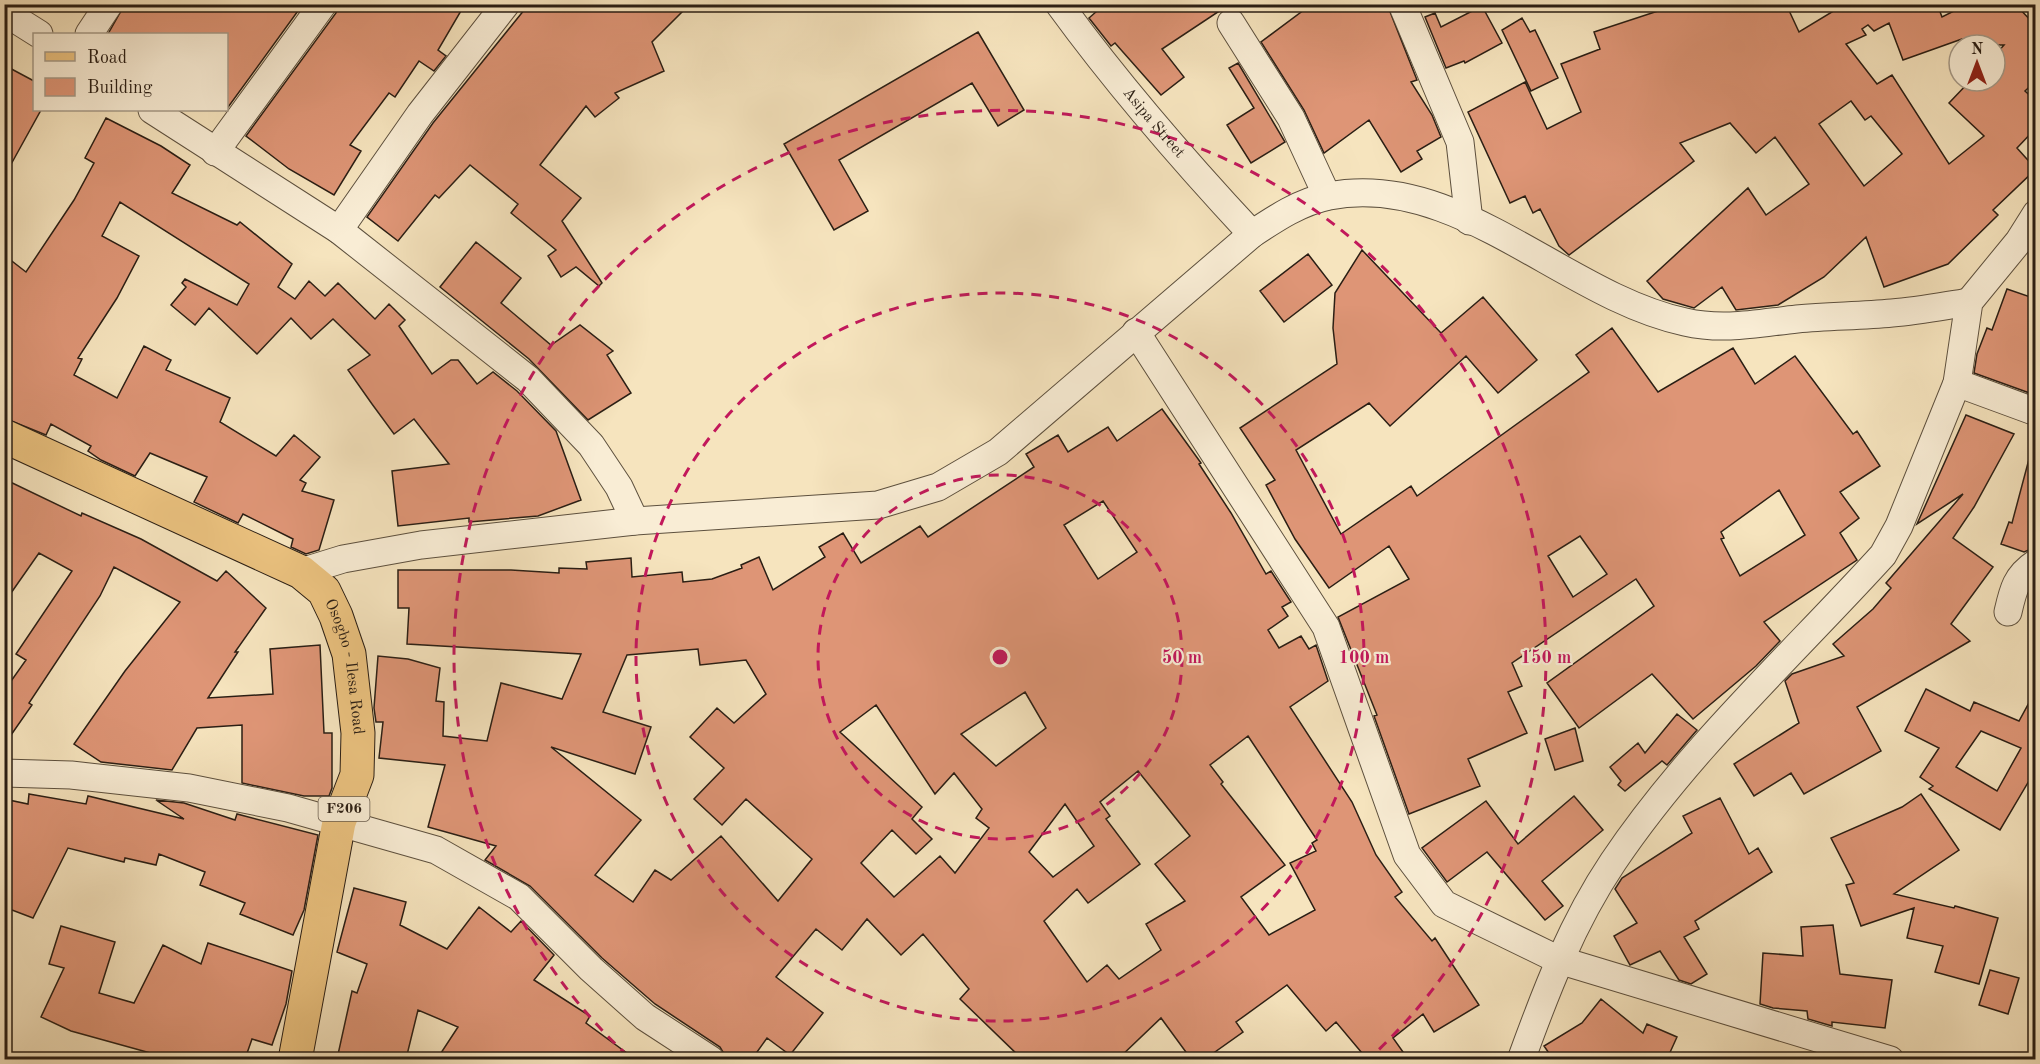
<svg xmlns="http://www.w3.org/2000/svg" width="2040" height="1064" viewBox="0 0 2040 1064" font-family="'Old Standard TT',serif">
<rect width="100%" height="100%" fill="#f6e4be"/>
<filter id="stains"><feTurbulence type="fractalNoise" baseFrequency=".00333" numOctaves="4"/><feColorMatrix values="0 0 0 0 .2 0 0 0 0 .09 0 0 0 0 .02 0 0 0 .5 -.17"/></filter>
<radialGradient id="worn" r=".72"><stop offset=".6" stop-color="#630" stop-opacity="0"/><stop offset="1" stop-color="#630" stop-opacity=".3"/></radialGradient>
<path fill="#de9576" stroke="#2a1e14" stroke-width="1.5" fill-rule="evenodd" d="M125,4H303L226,110V34H108Z
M339,4H465L438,50L446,56L434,71L419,61L395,97L389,93L350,145L361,151L334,195L289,169L246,136L336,13Z
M529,4H690L652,42L664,71L615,93L619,98L595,117L586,106L540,165L581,198L562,221L602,283L599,286L576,267L561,277L548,256L556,250L511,213L518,204L470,165L439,198L435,195L398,241L367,217L433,123Z
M1105,4H1230L1162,49L1184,77L1161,95L1115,43L1111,46L1089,18Z
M1312,4H1387L1417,80L1411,82L1432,115L1441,137L1417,151L1422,159L1401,172L1369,120L1324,153L1304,110L1261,42Z
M1659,4H1786L1799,32L1845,4H1892L1885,11L1901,4H1937L1942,17L1968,4H2015L2036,26V81L2025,91L2036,101V128L2017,148L2036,169L1993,210L1998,215L1948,264L1884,287L1866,237L1824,277L1778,305L1736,310L1722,287L1694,308L1663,299L1647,281L1748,188L1766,215L1809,184L1775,137L1756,153L1730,123L1680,143L1694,161L1569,255L1559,246L1540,209L1533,213L1525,196L1510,203L1468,112L1525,82L1547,129L1581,112L1561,64L1600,49L1594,32L1661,10ZM1889,23L1903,60L1962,39L1965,45H2004L1995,55V81H1970L1949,103L1984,136L1949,164L1892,75L1877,84L1846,44L1866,35L1862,29L1868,25L1874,31ZM1851,101L1865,120L1871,116L1902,154L1864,186L1819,124Z
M1482,6L1502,43L1465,63L1464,61L1446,68L1425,17L1435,13L1441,27Z
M1522,18L1530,32L1535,30L1558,78L1531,91L1502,30Z
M978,32L1024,110L998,126L972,83L839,160L868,211L834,230L784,144Z
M1238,63L1285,142L1251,163L1227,125L1254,108L1229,68Z
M4,65L34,81V110H41L4,177Z
M106,118L161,146L190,165L172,193L237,225L240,222L292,264L278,287L295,299L309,281L325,296L338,283L375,319L389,304L405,320L399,326L432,374L451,360H458L477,384L493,372L517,391L556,431L581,500L538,516L469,522V518L398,526L392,471L449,464L414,419L394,434L372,404L348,370L370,355L333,319L311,339L291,318L257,354L209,308L195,325L171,305L186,287L182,283L185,279L237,305L249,284L120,202L102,236L139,256L117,298L78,358L82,359L74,375L117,398L144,346L171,360L166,370L230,398L220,422L276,456L294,435L320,457L300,480L306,483L302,491L334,500L319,550L306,554L291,547L293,539L243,514L238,523L194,502L207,477L150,453L135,476L101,460L88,451L91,446L51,424L46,435L4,418V255L26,272L74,200L94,163L85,158Z
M476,242L521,278L501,303L551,345L580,325L613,351L607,355L631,393L588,420L529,359L440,287Z
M1362,250L1441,333L1483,297L1537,360L1498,393L1466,356L1390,426L1369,403L1296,450L1341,534L1411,486L1417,496L1589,372L1576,355L1612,328L1658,392L1733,348L1755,384L1795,356L1853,434L1857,431L1880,466L1840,492L1859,518L1840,533L1857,560L1764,622L1780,641L1756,666L1693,719L1652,674L1579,728L1547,683L1654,606L1636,579L1512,663L1522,686L1508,692L1527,733L1468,759L1480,786L1409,814L1374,716L1377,715L1338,617L1409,579L1389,546L1329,588L1295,539L1266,485L1275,480L1240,428L1337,364L1333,328L1335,293ZM1779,490L1805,535L1740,576L1721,539L1724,538L1721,532ZM1580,536L1607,574L1573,597L1548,556Z
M1308,254L1332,285L1284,322L1260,291Z
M2007,289L2036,299L2035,395L1974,373L1977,354L1987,328L1992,330Z
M1162,409L1201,463L1199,464L1231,513L1266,574L1271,571L1291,602L1282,607L1288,616L1268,630L1279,648L1301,636L1309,649L1316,645L1328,681L1290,707L1352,802L1376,855L1402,892L1395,897L1432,941L1435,938L1479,1005L1434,1032L1423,1014L1393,1038L1408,1059H1367L1336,1022L1326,1031L1287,985L1236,1022L1243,1032L1205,1059H1191L1161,1018L1118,1059H1022L960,999L969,989L923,934L901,955L867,919L842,950L816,929L776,977L823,1013L790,1055L767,1038L752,1059H727L720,1047L655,1004L602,958L530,886L485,860L496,846L428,827L445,765L379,758L383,722H376L374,708L378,656L408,659L440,668L436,701L444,702L443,736L487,741L501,683L562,699L581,654L407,644L409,608H398V570H511L559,573V568L587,569L586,562L631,558L632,577L682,572L683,582L712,579L742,568L741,565L759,557L773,590L825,557L819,547L843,533L861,563L920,526L928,537L1034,467L1026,454L1058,435L1068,452L1108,427L1117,441ZM1103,501L1137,552L1098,579L1064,525ZM698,649L700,665L746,660L766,694L734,723L717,708L690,737L724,768L694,799L722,825L746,799L812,859L778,901L721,836L671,880L655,870L633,902L595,875L641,820L551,747L635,774L651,727L603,712L627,655ZM1025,692L1046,728L996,766L961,734ZM876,705L935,794L954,773L982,809L976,818L989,828L955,873L940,856L894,897L861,863L892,830L916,854L932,839L912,819L922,807L840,732ZM1248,736L1317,840L1312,843L1316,851L1290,863L1315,910L1269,935L1241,897L1285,865L1221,784L1223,782L1210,765ZM1138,771L1190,836L1155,864L1185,901L1146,924L1161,950L1119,979L1107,965L1087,982L1044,921L1077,889L1088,903L1140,864L1106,819L1110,816L1100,802ZM1065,804L1094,846L1053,877L1029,852Z
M1966,415L2014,434L1974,507L1953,538L1993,567L1951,624L1970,641L1857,707L1881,751L1804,794L1791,773L1754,796L1734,764L1799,723L1785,681L1792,674L1844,656L1833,644L1873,609L1891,588L1886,583L1963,494L1917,524Z
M2029,459H2036V547L2024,552L2001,544L2009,522L2012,523Z
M4,479L81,516L82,513L141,539L217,581L226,571L266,608L235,652H238L208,698L273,694L270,649L320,645L324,733H332V788L329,796H304L242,783V725L197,728L172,770L101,762L74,744L125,671L180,602L114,567L100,596L29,703L32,705L4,745V691L26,660L16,654L72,571L39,553L4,603Z
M1926,689L1970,711L1974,702L2019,721L2036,690V769L2000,830L1929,789L1933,786L1920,777L1939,748L1905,731ZM1981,731L2021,748L1997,791L1956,767Z
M1677,714L1697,730L1667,765L1662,761L1625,791L1618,785L1621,781L1610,767L1638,743L1645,753Z
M1575,728L1583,761L1555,770L1545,739Z
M29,794L86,804L88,796L184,819L156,800L184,803L235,820L237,814L318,835L304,910L293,935L240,914L245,903L200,885L205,872L159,854L156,865L125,858L124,862L68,848L33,918L4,907V799L28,804Z
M1921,794L1959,850L1894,894L1954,908L1955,906L1998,918L1979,984L1935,972L1943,946L1907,938L1914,908L1861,926L1846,885L1854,883L1831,838L1902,807Z
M1574,796L1603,830L1542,881L1563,906L1545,920L1487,852L1447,882L1422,848L1486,801L1518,844Z
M1720,798L1749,854L1758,848L1772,872L1695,921L1699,929L1684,937L1707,974L1691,984L1679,980L1660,951L1630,965L1614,936L1637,923L1615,889L1622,878L1692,833L1683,816Z
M354,888L406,902L400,925L447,949L479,907L511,932L521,921L554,955L534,980L590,1016L586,1023L635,1059H437L458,1027L418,1010L406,1059H337L352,991L357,993L367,964L337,952Z
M1833,925L1840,974L1892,980L1885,1028L1832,1022V1026L1808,1019L1807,1011L1773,1008L1760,1004L1763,953L1803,956L1801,927Z
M61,926L115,942L99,993L134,1003L163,945L201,964L208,943L292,971L286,1004L272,1045L252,1039L245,1059H172L71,1031L41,1017L64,968L49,964Z
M1990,970L2019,978L2008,1014L1979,1005Z
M1601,999L1643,1033L1647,1024L1677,1037L1667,1059H1553L1544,1046L1582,1023Z"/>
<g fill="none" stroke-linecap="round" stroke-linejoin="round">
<g stroke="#5d503e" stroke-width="29">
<g id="minor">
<path id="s1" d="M1059,4C1118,85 1184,161 1252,234"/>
<path d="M1402,4L1460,142L1469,221"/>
<path d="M4,12L39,34"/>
<path d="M1231,23L1291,118L1327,196"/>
<path d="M89,34L109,4"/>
<path d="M152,110L339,230L528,379L591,445L619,487L635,521"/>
<path d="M215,152L323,4"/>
<path d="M339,230L420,114L506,4"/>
<path d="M1136,332L1326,627L1407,855L1444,904L1559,960L1890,1060"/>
<path d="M1957,383L2036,412"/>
<path d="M301,572L343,559L421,545L635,521L878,505L938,487L998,452L1252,234C1276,218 1300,202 1329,196C1458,171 1564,296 1685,322C1724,331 1759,323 1797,319C1829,316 1861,316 1892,313C1918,311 1943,306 1969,302"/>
<path d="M2008,612C2013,590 2016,576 2036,563"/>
<path d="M4,773L71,775L189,788L288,808L436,850L519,897L591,969L645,1017L711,1060"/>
<path d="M1521,1060C1546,991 1572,923 1613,862C1689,749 1792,655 1883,555L1899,526L1957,383L1969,302L2019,241L2036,214"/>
</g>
</g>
<g stroke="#2a1e14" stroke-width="35">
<g id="major">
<path id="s2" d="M4,436L301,572L324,591L336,616L349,654L358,733L357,775L339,822L295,1060"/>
</g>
</g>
<use href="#minor" stroke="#f9edd5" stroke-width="27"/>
<use href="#major" stroke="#ebc27f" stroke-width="33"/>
</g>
<g fill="none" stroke="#c2185b" stroke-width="3" stroke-dasharray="10 8">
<circle cx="1000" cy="657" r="182"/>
<circle cx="1000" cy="657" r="364"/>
<path d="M628 1056A546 546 0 1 1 1372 1056"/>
</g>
<g text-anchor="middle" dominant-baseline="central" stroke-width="4.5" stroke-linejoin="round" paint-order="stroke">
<rect fill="#f9edd5" stroke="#685c4e" stroke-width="1.5" x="318.5" y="797" width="51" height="24" rx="4.5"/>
<g font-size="15" font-weight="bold" fill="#2a1e14">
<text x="344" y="809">F206</text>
</g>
<g font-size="16" fill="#2a1e14" stroke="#f9edd5">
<text stroke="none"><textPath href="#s1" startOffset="152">Asipa Street</textPath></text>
<text stroke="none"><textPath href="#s2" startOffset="436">Osogbo - Ilesa Road</textPath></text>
</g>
</g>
<circle cx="1000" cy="657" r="9" fill="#c2185b" stroke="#f9edd5" stroke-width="3"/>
<g font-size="18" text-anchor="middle" font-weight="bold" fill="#c2185b" stroke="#f9edd5" stroke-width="4.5" stroke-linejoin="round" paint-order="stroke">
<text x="1182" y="663">50 m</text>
<text x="1364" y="663">100 m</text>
<text x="1546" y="663">150 m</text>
</g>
<rect width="2040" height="1064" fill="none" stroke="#f6e4be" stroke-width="24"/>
<rect x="6" y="6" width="2028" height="1052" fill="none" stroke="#2a1e14" stroke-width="3"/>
<rect x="12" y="12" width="2016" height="1040" fill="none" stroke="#2a1e14" stroke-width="1.5"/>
<rect x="33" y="33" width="195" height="78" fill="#f9edd5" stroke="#a69a88" stroke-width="1.5"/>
<rect x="45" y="52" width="30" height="9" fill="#ebc27f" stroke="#a69a88" stroke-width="1.5"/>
<text x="87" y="63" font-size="18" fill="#2a1e14">Road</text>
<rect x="45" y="78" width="30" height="18" fill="#de9576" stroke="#a69a88" stroke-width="1.5"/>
<text x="87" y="93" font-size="18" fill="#2a1e14">Building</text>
<g transform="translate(1977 63)"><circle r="28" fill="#f9edd5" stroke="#a69a88" stroke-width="1.5"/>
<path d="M0-4.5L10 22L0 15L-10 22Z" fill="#8f2418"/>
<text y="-9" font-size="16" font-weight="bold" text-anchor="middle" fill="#2a1e14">N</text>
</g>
<rect width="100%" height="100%" filter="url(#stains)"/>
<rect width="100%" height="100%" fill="url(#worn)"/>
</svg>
